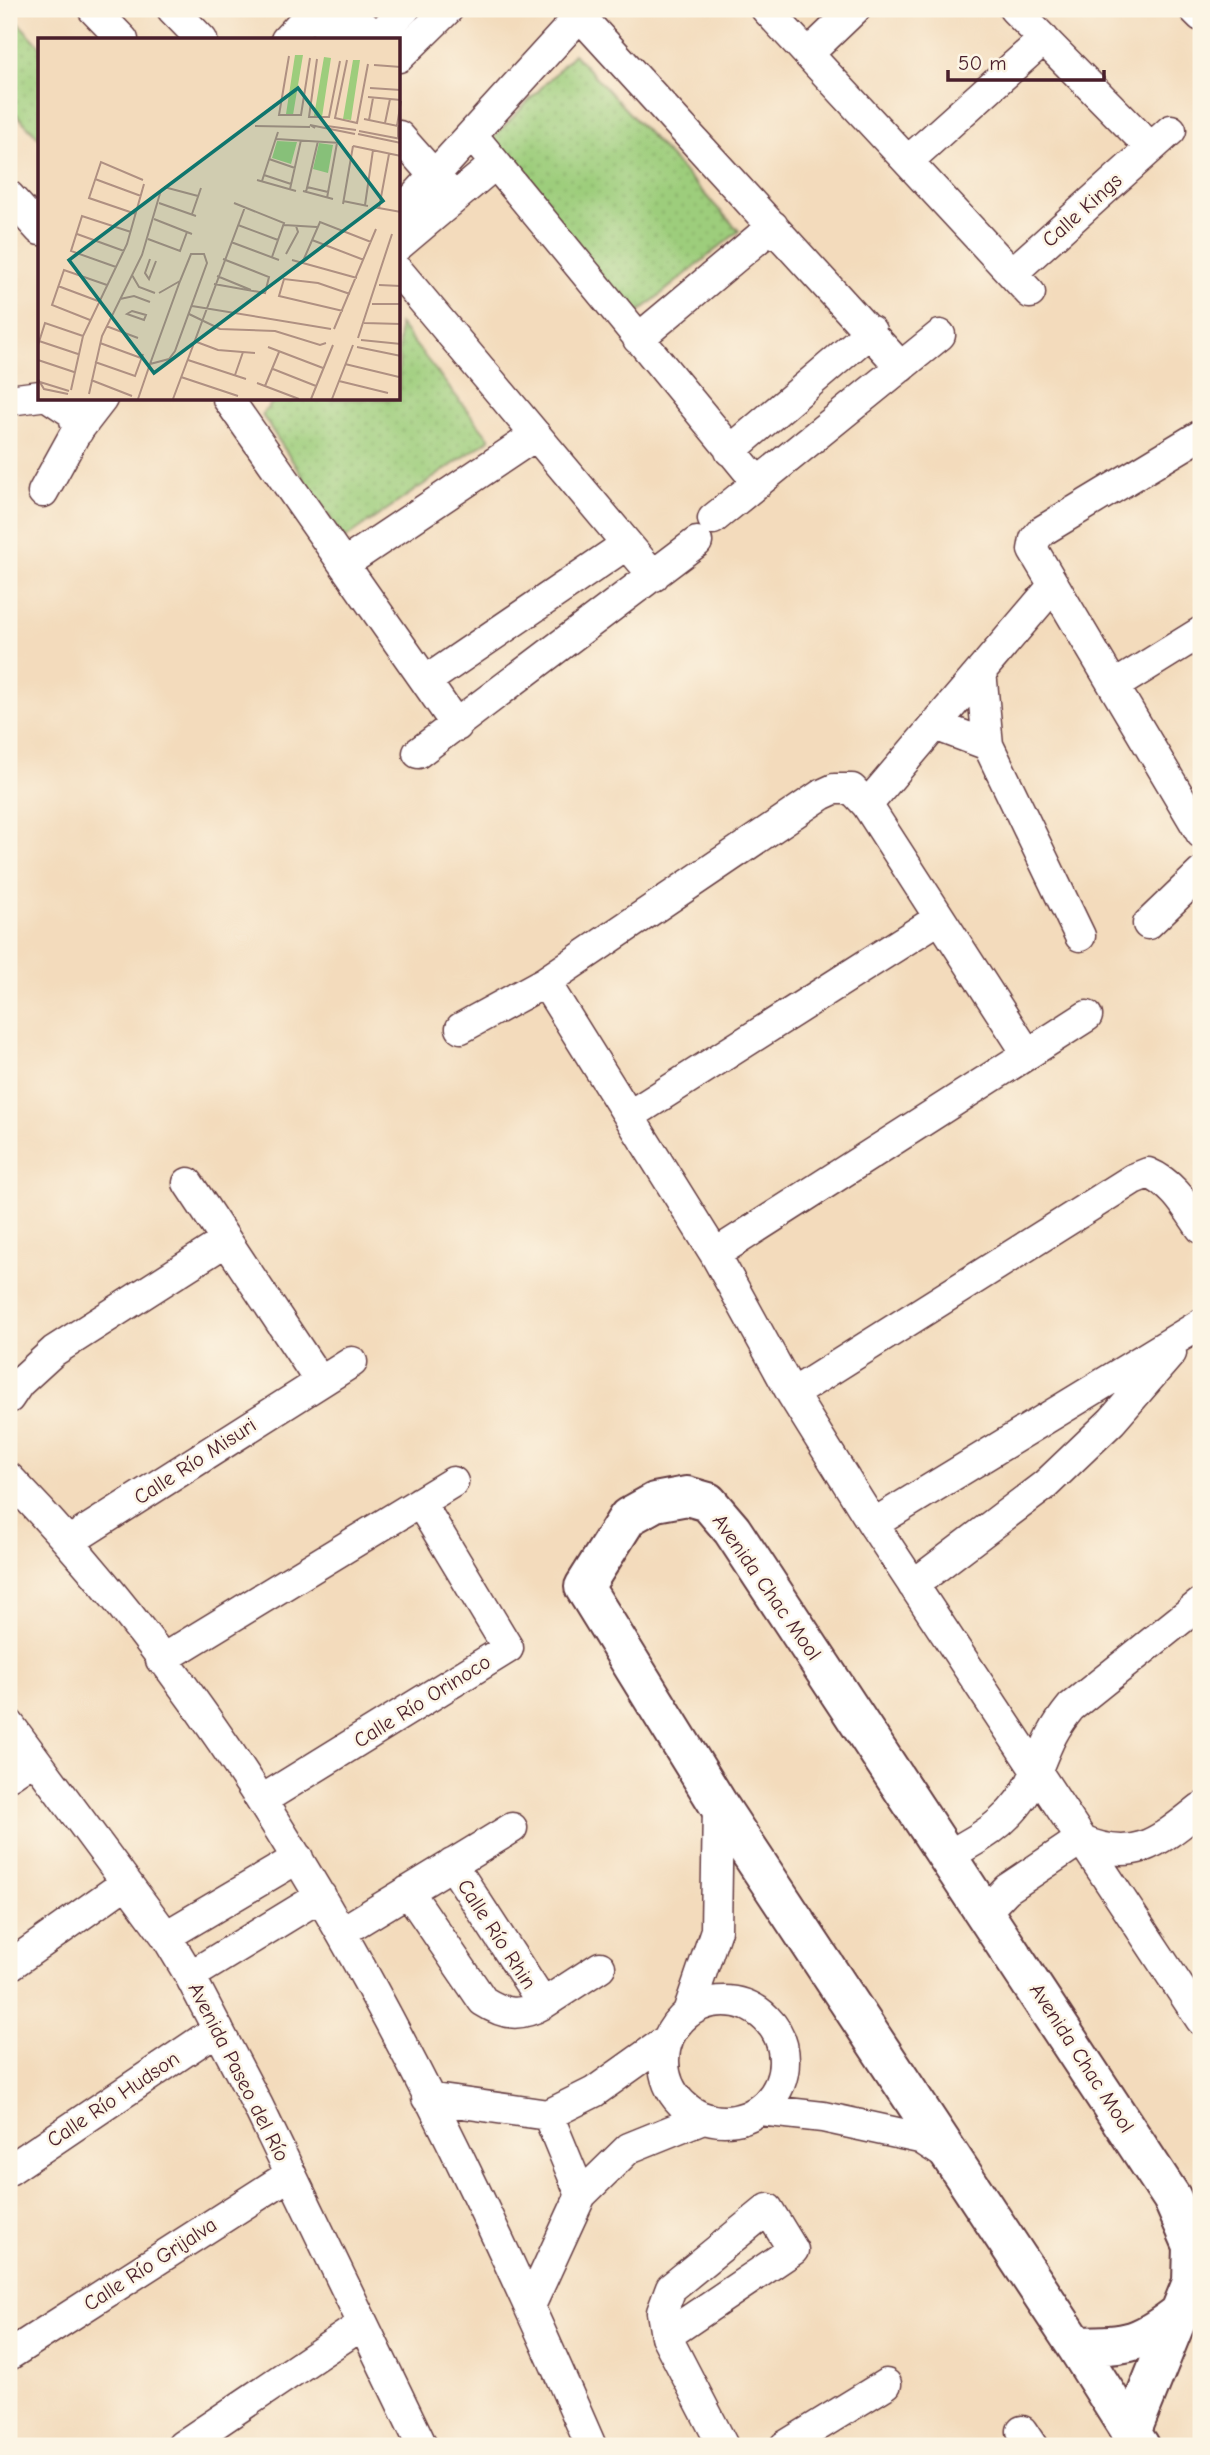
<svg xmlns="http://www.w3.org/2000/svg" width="1210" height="2455" viewBox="0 0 1210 2455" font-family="'Comic Neue',sans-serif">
<defs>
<pattern id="park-dots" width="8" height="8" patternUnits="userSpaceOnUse" patternTransform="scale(1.75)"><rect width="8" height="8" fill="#9dcd7c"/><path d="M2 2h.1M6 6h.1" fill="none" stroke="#89b06b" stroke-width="1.8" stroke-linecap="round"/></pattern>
</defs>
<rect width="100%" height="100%" fill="#fcf5e5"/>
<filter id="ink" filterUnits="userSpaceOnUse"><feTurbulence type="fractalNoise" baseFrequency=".0143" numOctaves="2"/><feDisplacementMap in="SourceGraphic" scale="14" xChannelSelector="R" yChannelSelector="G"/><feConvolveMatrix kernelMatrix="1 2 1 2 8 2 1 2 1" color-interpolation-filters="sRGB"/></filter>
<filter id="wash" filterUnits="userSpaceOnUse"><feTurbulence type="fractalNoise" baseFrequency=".00686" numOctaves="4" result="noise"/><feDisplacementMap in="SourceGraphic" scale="28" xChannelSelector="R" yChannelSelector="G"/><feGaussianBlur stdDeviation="1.57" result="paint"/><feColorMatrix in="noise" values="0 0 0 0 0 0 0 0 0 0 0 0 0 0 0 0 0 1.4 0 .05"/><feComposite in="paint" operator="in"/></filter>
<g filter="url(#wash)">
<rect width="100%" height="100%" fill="#f3dbbc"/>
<path fill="url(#park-dots)" stroke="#747654" stroke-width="2" d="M9,13L40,46V139L9,107Z
M574,54L739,231L635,315L488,143Z
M399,324L490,439L344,539L262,415L275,399H399Z"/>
</g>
<g filter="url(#ink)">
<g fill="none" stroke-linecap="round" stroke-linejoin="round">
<g stroke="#633b41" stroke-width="33">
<path id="minor" d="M93,9L123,40
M172,9L202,40
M343,9L377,37
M766,9L1030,293
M1014,9L1151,148
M1194,9L1201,16
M311,13L343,40
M580,16L901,367
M286,40L315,9
M374,40L405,9
M808,54L855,9
M399,57L448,9
M472,135L758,483
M399,136L447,190
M908,161L1044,39
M9,196L40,230
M399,214L586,9
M399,245L495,164
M399,272L654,576
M1012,273L1171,130
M638,339L773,226
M52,399L73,413L78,431
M228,399L457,726
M9,400L40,396
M1201,435L1042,531L1035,539L1033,550L1201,833
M730,451L871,331
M43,492L75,434L102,399
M713,519L940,335
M344,564L536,435
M981,671L988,745
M426,681L627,544
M1114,686L1201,632
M935,725L988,745L1080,936
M418,753L697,542
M867,805L1054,585
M1148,924L1201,873
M545,982L715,1254L792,1394L873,1524L1201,2020
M461,1028L545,982L821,795L834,789H852L867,805L1027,1053
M629,1116L940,918
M188,1183L319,1380
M715,1254L1087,1016
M792,1394L1133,1179L1148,1173C1174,1184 1186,1206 1201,1228
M9,1398L19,1383L54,1351L226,1241
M9,1478C270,1746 443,2106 591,2446
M873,1524L1201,1324
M70,1541L352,1362
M913,1585L1045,1485L1112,1421L1171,1353
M161,1660L453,1482
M9,1724L166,1936L190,1976L258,2106L422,2446
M9,1775L34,1758
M262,1800L508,1648L420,1502
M948,1855C987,1836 1019,1814 1036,1772C1047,1745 1052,1730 1071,1707L1201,1603
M408,1891L483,2001C505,2015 520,2017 543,2004L452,1864
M986,1911L1007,1889L1080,1840C1135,1864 1158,1842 1201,1808
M343,1931L512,1828
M166,1936L298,1858
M9,1966L126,1883
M190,1976L321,1896
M664 2061a60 60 0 1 1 120 0a60 60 0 1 1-120 0Z
M543,2004L600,1967
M688,2012L716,1930L718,1804
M427,2098L548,2115L594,2092L667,2040
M760,2110L823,2117L920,2138L951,2158
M548,2115L581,2195
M9,2170L218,2029
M768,2209L793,2250L666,2336L662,2312L671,2288Z
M530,2306L581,2195L629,2148L703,2118
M666,2336L723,2446
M9,2355L291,2174
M1022,2431L1032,2446
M182,2446L363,2324
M785,2446L886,2384"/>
</g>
<g stroke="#633b41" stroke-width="42">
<path id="major" d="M1076,2346C1130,2345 1139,2345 1182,2311
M1131,2433L1192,2282L1193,2246L1172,2198L732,1530L708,1502L687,1496L655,1502L628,1517L584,1587L718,1804L1076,2346L1131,2433L1140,2446"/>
</g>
<use href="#minor" stroke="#fff" stroke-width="30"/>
<use href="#major" stroke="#fff" stroke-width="38"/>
</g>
</g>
<g text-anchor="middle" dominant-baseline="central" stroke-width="5" stroke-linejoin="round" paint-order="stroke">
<g font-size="21" fill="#4a1f2b" stroke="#fcf5e5">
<text transform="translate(1082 210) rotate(-42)">Calle Kings</text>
<text transform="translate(195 1461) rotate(-33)">Calle Río Misuri</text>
<text transform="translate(767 1587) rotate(55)">Avenida Chac Mool</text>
<text transform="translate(422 1701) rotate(-32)">Calle Río Orinoco</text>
<text transform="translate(497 1934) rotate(57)">Calle Río Rhin</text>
<text transform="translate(1082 2058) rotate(57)">Avenida Chac Mool</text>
<text transform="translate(239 2072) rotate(63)">Avenida Paseo del Río</text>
<text transform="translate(113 2099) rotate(-34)">Calle Río Hudson</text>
<text transform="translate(150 2264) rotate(-33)">Calle Río Grijalva</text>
</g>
</g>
<g transform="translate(38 38)">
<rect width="362" height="362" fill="#f3dbbc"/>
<path d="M257,17H265L255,77L248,76ZM286,19L293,20L284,79L276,78ZM315,22H322L313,82L305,81ZM239,103L259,104L253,126L234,120ZM281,105L295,107L290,135L275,131Z" fill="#9dcd7c"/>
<path fill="none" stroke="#af9082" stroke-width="2" d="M251,18L241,77H263L272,20M279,21L271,79H291L302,23M309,22L297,80L319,85L330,26M336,27L363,29M332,50L363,52M330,59L363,62M326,81L360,88V101M331,82L335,60M347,85L352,61M217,88L272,89M289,88L318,92M359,88L363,63M277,90L272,87L317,96M321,93L363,101M320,96L363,105M238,101L303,105M315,108L363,118M231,121L257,130M226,137L253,146M57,141L103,158M219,142L258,153M224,143L240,94M126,149L160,158M269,149L290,154M252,151L263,102M265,153L295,161M268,154L280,103M289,160L299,105M305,163L330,168M121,165L158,178M196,165L246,185L234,219M305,166L315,108M327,167L335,112M335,169L363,174M341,170L351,116M98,176L51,160L63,124L105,142M154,176L163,150M116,181L154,196M200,187L240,202M246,187L279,189M39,196L86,213M110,201L142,213L149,194M274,202L326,222M193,204L241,222M248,216L260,194L258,188M112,221L107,235L111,241L118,223M254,222L319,240M265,223L282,184L333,204M78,229L33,213L44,178L93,194M94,237L101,249L117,255M179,238L213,252M176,246L227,255L231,239L185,221M341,247L363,248M20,248L60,263M121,255L142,243M82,261L96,258L112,264M334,266H363M154,268L293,291M94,273L108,277L106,282L89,276ZM305,273L241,258L246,241L280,245L312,256M151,276L182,291L237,293L282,307L288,305M52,282L14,267L26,232L69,247M326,285L363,286M68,288L100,300M296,291L338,191M320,300L354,196M323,302L363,306M1,303L40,316M156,303L180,312L217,315M62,305L103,320M0,307L7,285L45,298M230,309L285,330M319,309L363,318M0,322L36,334M150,322L208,341M57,324L97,338L105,316M307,326L361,339M235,331L278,348M197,337L205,314M143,339L200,358M0,341L6,351L30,356M53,342L94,358M301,343L350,355M2,344L31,353M219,345L261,361M227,348L241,314M33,352L45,298L89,206L106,146M51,356L64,298L104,217L123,152M100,361L112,326L142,243L153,216H166L169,225L137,313L131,321L112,326M135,361L207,169M273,361L295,307M294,361L315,307"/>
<path fill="#0f766e" fill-opacity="0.15" stroke="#0f766e" stroke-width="3.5" d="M260,50L345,163L116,335L31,222Z"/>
<rect width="362" height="362" fill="none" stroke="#4a1f2b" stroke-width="3.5"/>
</g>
<rect width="1210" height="2455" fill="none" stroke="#fcf5e5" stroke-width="35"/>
<path d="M948 70v10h156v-10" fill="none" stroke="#4a1f2b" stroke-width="3.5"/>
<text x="958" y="70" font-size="21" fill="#4a1f2b" stroke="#fcf5e5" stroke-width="5" paint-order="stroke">50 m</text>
</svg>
